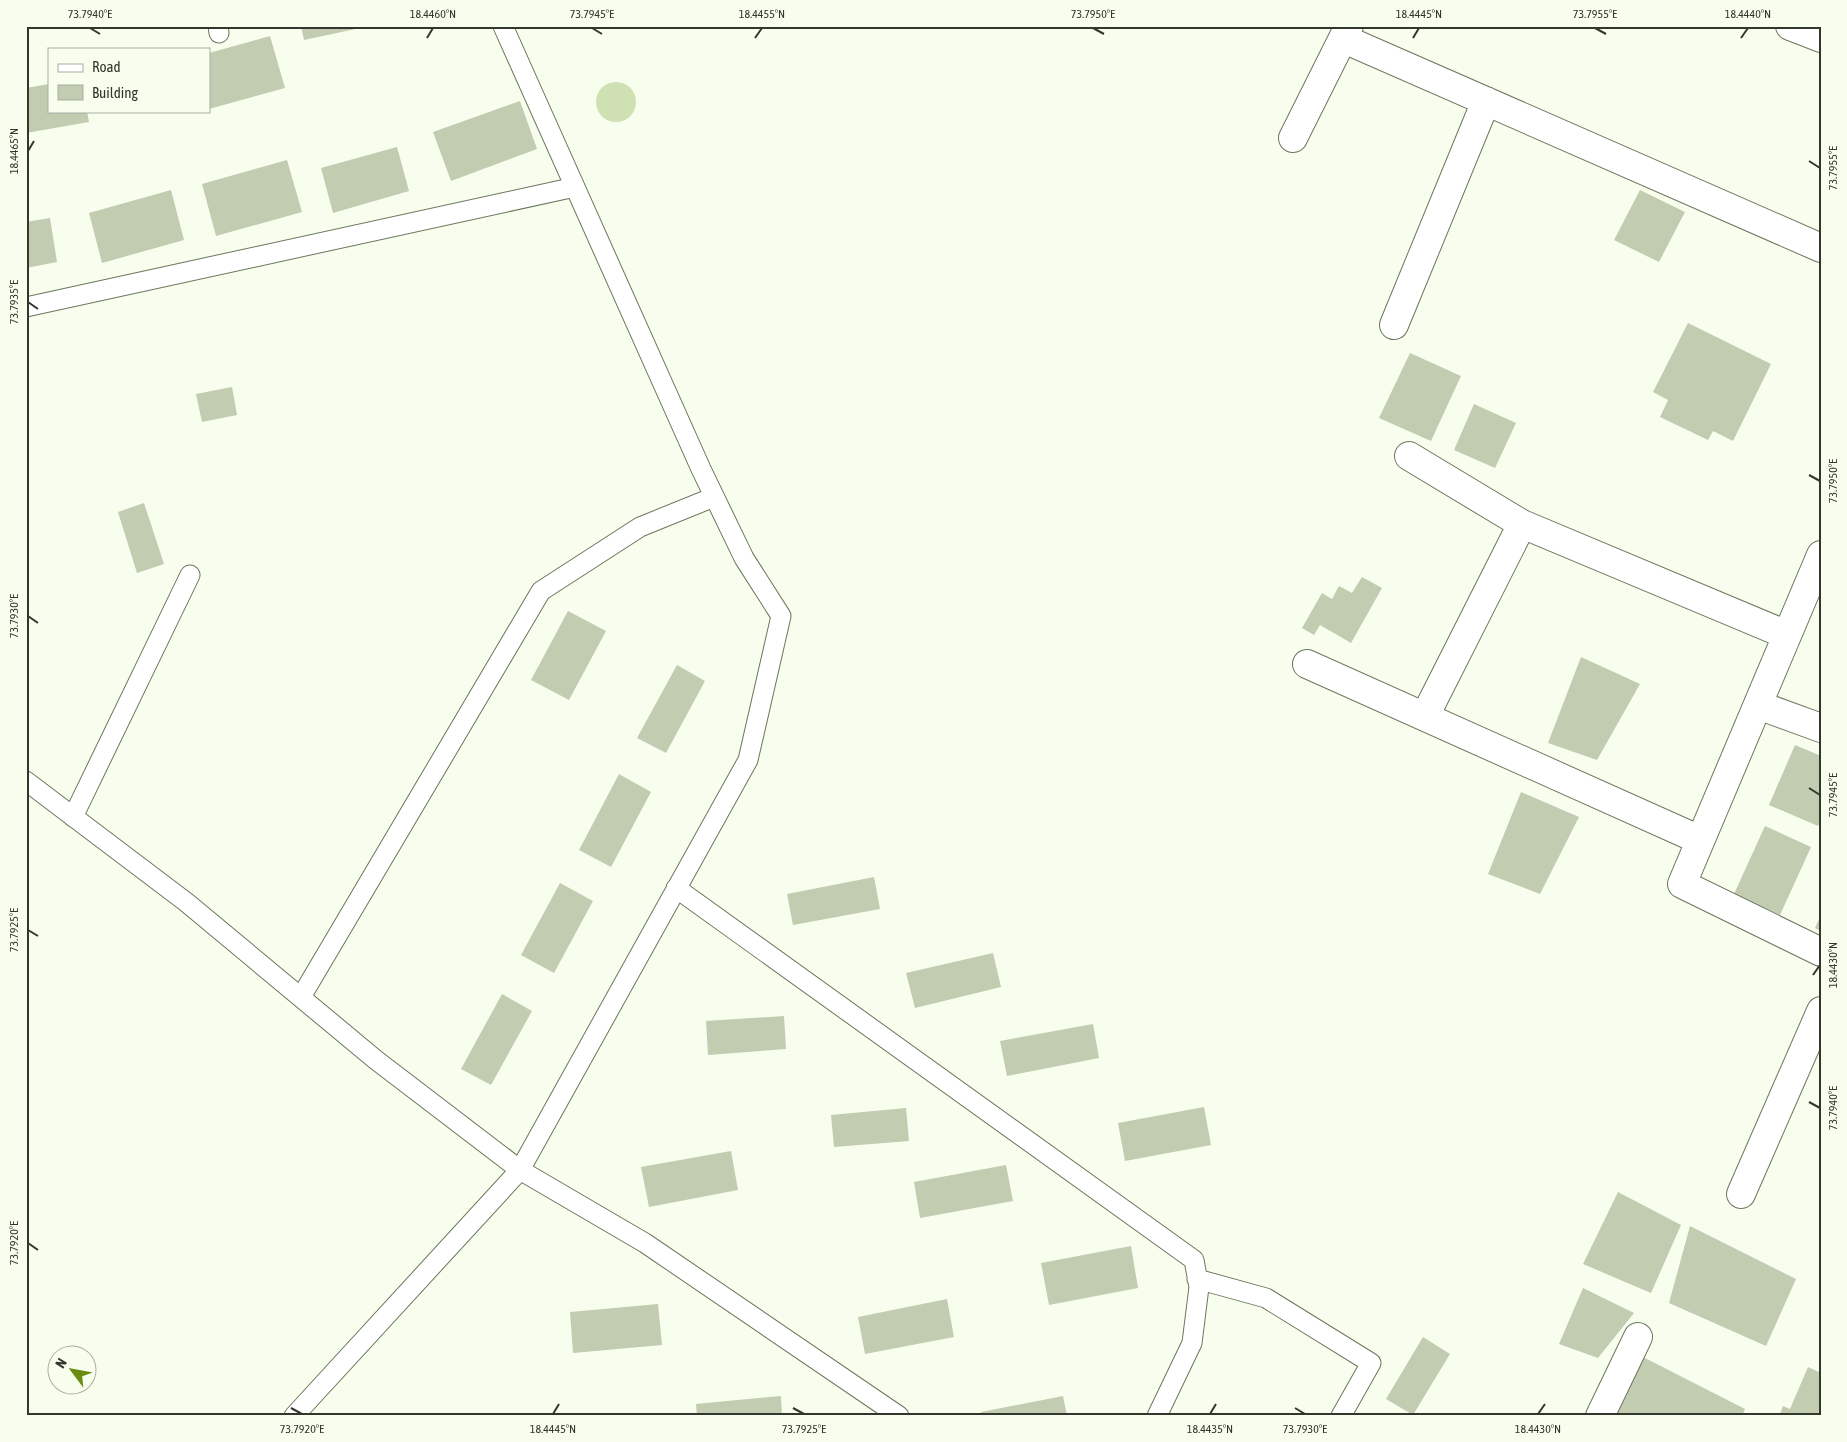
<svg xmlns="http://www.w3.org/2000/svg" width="1847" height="1442" viewBox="0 0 1847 1442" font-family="'Asap Condensed',sans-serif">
<rect width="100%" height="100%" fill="#f7feed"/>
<path fill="#cfe1b3" d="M596 102a20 20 0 1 1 40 0a20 20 0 1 1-40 0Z"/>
<path fill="#c1ccb1" d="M301,26H365V27L304,40Z
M270,36L285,88L209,109V53Z
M49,84V111H87L89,122L26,133V88Z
M520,101L537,149L451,181L433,132Z
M397,147L409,191L333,213L321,168Z
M287,160L302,212L216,236L202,184Z
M171,190L184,240L102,263L89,213Z
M1640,190L1685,212L1659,262L1614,240Z
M50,218L57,262L26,268V222Z
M1688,323L1771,364L1733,441L1713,431L1708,440L1660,417L1668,400L1653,392Z
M1410,353L1461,376L1431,441L1379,418Z
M232,387L237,415L202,422L196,394Z
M1474,404L1516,423L1495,468L1454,450Z
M144,503L164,564L137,573L118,512Z
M1362,577L1382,588L1351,643L1320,625L1314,635L1302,628L1322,593L1332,599L1339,586L1352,593Z
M568,611L606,631L569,700L531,680Z
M1581,657L1640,684L1597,760L1548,743Z
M677,665L705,681L666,753L637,738Z
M1795,745L1821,756V820L1818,826L1769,805Z
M619,774L651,792L611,867L579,850Z
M1521,792L1579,817L1540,894L1488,874Z
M1765,826L1811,847L1780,915L1734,894Z
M874,877L880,909L793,925L787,894Z
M560,883L593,901L554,973L521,955Z
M1821,915V931L1815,928Z
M993,953L1001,987L915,1008L906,973Z
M502,994L532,1011L491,1085L461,1069Z
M784,1016L786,1049L708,1055L706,1021Z
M1093,1024L1099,1058L1007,1076L1000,1041Z
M1204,1107L1211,1145L1125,1161L1118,1123Z
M906,1108L909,1141L834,1147L831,1115Z
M731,1151L738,1190L649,1207L641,1167Z
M1006,1165L1013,1201L920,1218L914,1182Z
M1618,1192L1681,1225L1651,1293L1583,1264Z
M1690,1226L1796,1279L1766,1346L1669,1303Z
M1131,1246L1138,1288L1049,1305L1041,1263Z
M1583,1288L1634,1313L1598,1358L1559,1344Z
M947,1299L954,1337L865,1354L858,1317Z
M658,1304L662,1345L573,1353L570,1312Z
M1423,1337L1450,1354L1413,1415L1386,1399Z
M1641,1356L1745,1409L1742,1416H1616Z
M1808,1367L1821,1373V1410L1818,1416H1779L1783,1406L1790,1409Z
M781,1396L782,1416H697L696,1404Z
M1063,1396L1067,1416H981V1412Z"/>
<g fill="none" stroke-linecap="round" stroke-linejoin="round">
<g stroke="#6c765d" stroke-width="21">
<path id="service" d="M218,26L219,33
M26,307L575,187
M26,781L186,902L376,1060L520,1170L645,1243L899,1416
M73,817L190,575
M676,888L1194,1260L1199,1287L1192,1343L1157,1416
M301,997L541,591L640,527L714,497
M1197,1279L1266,1298L1371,1363L1341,1416
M294,1416L520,1170L748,760L781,616L744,558L701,469L503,26"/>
</g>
<g stroke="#6c765d" stroke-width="30">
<path id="minor" d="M1790,26L1821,38
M1344,39L1821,248
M1293,138L1349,26
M1394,325L1486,101
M1409,456L1522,524L1787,635
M1821,555L1682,884L1821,952
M1307,664L1700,840
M1758,705L1821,728
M1425,716L1522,524
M1741,1194L1821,1011
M1600,1416L1638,1337"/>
</g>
<use href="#service" stroke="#fff" stroke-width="19"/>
<use href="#minor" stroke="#fff" stroke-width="28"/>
</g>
<path fill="none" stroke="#32362c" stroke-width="2" d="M90,28L100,34M592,28L602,34M1093,28L1104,34M1595,28L1606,34M427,38L433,28M755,38L762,28M1413,38L1419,28M1741,38L1748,28M28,151L34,141M1809,161L1820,168M28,302L38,309M1809,475L1820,481M28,616L38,623M1809,788L1820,795M28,930L38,936M1813,975L1820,965M1809,1102L1820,1108M28,1243L38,1250M291,1408L302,1414M793,1408L804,1414M1295,1408L1305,1414M553,1414L559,1404M1210,1414L1216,1404M1538,1414L1545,1404"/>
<rect width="1847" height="1442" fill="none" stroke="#f7feed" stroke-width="55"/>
<rect x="48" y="48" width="162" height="65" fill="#f7feed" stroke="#a8aea0"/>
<rect x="58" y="64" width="25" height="8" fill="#ffffff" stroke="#a8aea0"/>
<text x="92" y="72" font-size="15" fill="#32362c">Road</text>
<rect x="58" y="85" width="25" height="15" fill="#c1ccb1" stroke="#a8aea0"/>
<text x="92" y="98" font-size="15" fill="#32362c">Building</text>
<g transform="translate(72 1370) rotate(302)"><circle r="24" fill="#f7feed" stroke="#a8aea0"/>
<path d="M0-4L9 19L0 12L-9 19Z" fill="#6a8c12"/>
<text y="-8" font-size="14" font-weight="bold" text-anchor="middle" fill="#32362c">N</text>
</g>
<rect x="28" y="28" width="1792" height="1386" fill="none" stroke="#32362c" stroke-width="2"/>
<g font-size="12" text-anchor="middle" fill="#32362c">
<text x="90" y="18">73.7940°E</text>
<text x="433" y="18">18.4460°N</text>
<text x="592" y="18">73.7945°E</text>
<text x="762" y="18">18.4455°N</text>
<text x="1093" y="18">73.7950°E</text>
<text x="1419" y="18">18.4445°N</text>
<text x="1595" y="18">73.7955°E</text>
<text x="1748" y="18">18.4440°N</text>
<text transform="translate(14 151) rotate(-90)" y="4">18.4465°N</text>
<text transform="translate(1833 168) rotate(-90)" y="4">73.7955°E</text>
<text transform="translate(14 302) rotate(-90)" y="4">73.7935°E</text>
<text transform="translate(1833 481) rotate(-90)" y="4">73.7950°E</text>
<text transform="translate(14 616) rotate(-90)" y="4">73.7930°E</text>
<text transform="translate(1833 795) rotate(-90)" y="4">73.7945°E</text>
<text transform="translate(14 930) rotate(-90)" y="4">73.7925°E</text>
<text transform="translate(1833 965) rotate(-90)" y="4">18.4430°N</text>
<text transform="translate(1833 1108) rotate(-90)" y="4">73.7940°E</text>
<text transform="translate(14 1243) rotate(-90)" y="4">73.7920°E</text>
<text x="302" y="1433">73.7920°E</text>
<text x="553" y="1433">18.4445°N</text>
<text x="804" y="1433">73.7925°E</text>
<text x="1210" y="1433">18.4435°N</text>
<text x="1305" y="1433">73.7930°E</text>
<text x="1538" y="1433">18.4430°N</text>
</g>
</svg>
